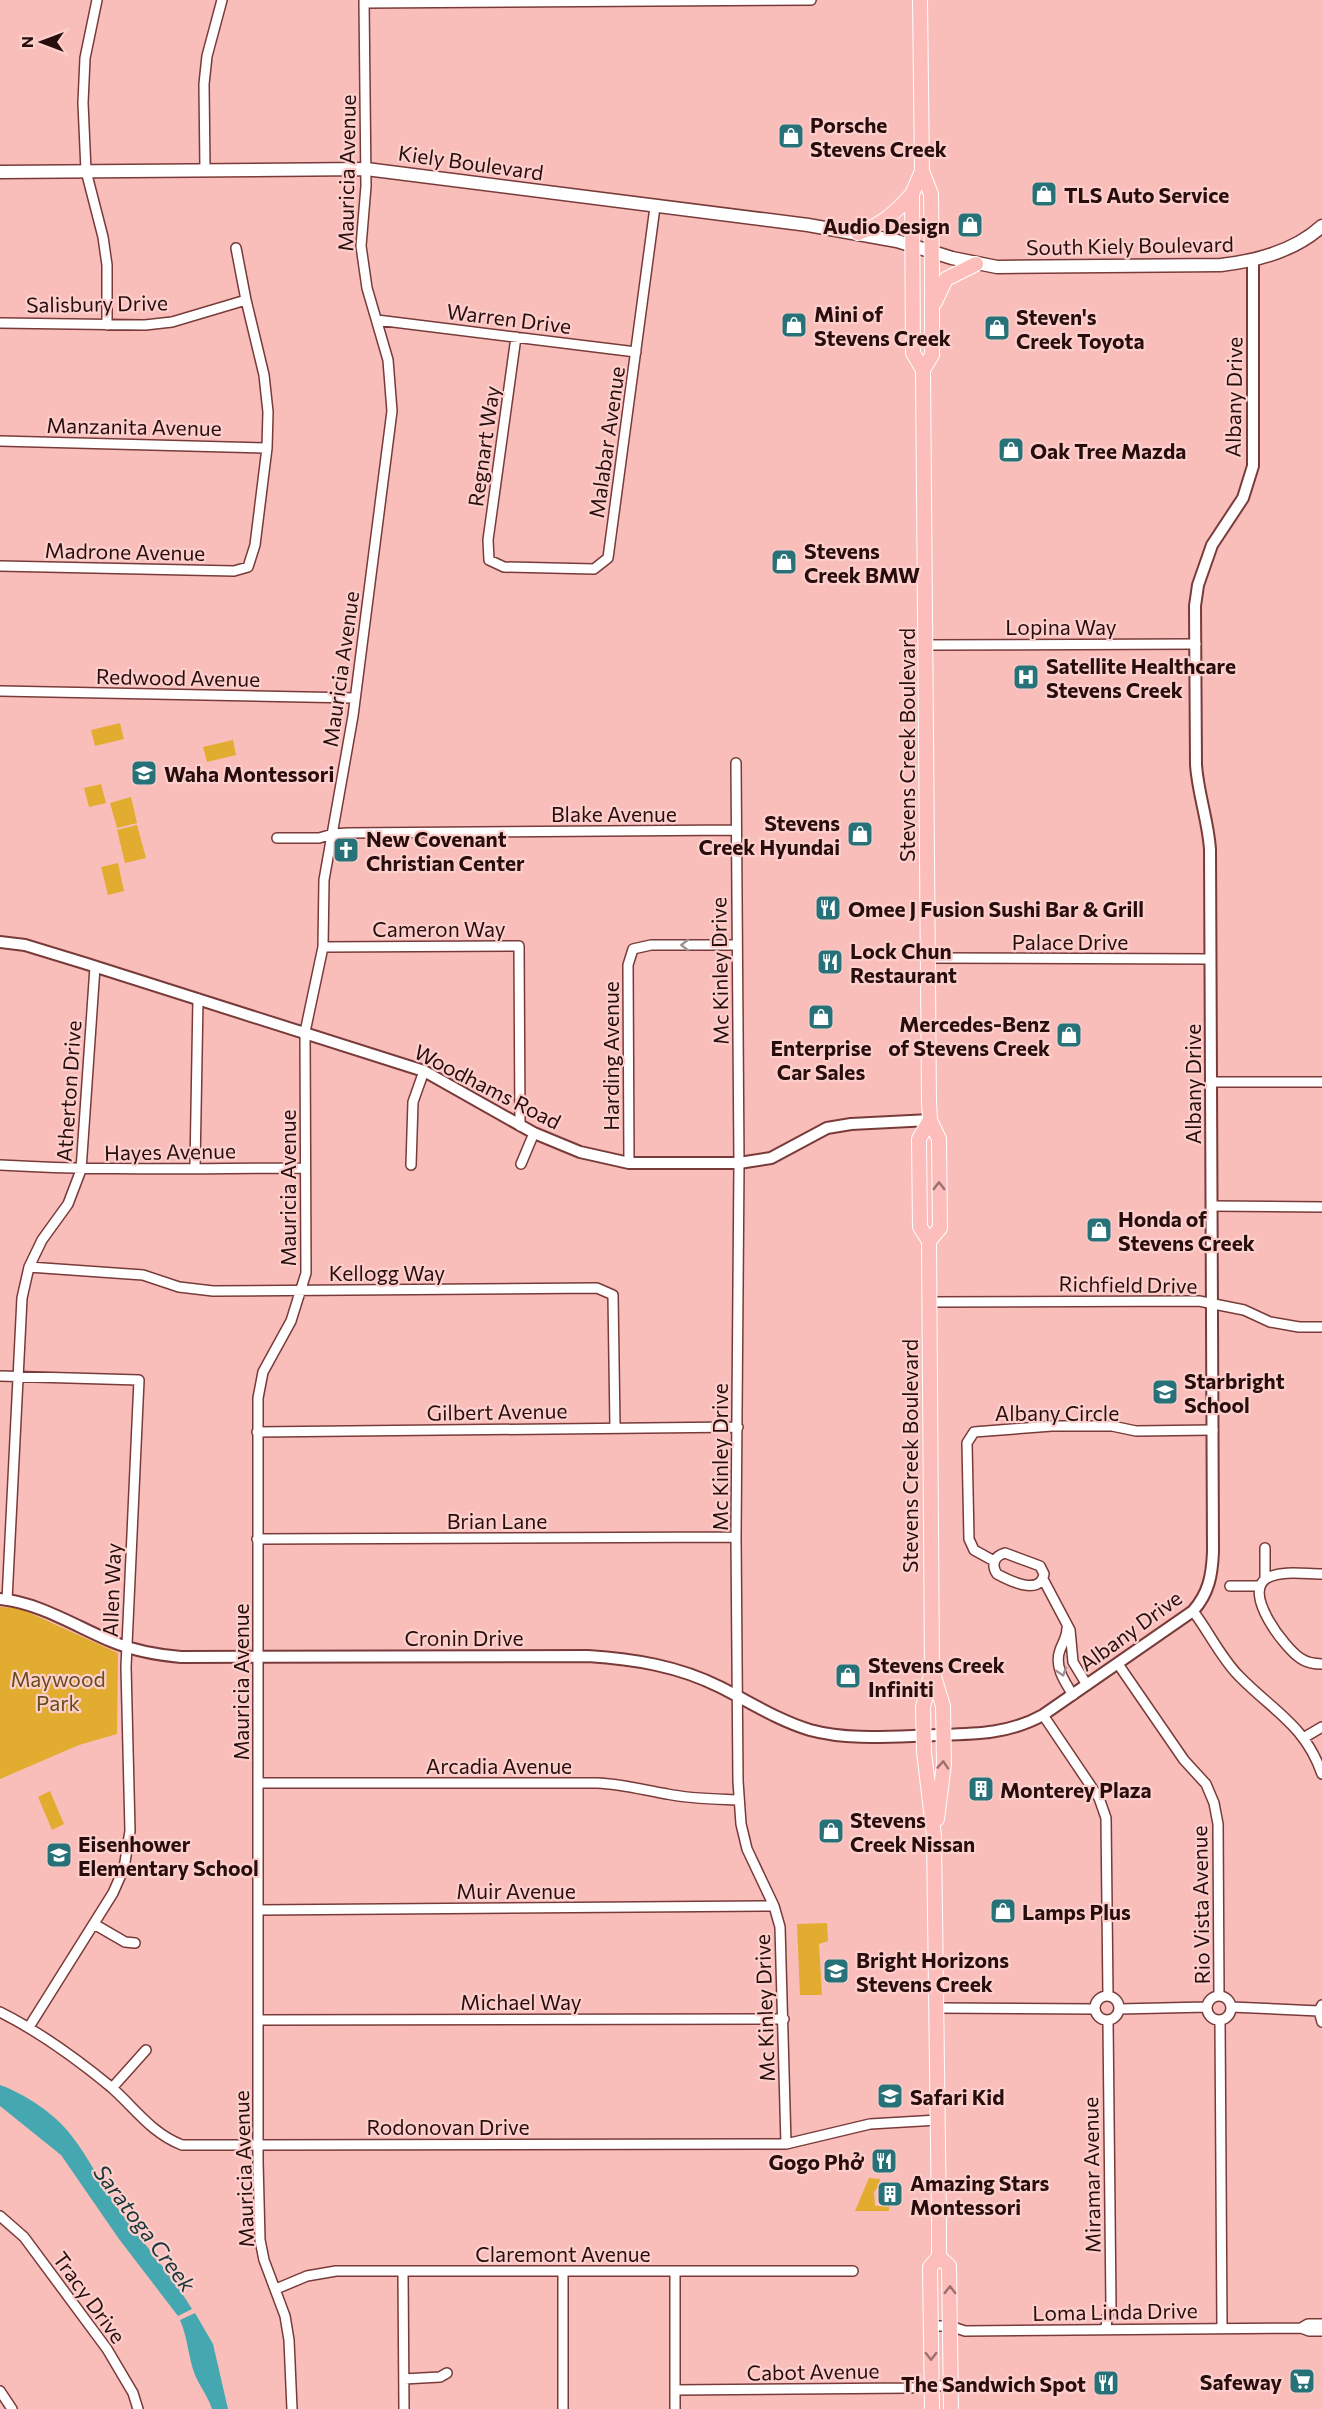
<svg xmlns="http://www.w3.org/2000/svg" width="1322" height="2409" viewBox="0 0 1322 2409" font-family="Commissioner,sans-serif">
<rect width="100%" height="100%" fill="#f9beba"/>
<path fill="#e1ac30" d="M120,723L124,739L95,746L91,730Z
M233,740L236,755L207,762L203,747Z
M101,784L106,803L89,807L84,788Z
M131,797L137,823L117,828L110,803Z
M137,825L146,858L125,863L117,830Z
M118,863L124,891L108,895L101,867Z
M0,1607L19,1608L118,1653L117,1734L79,1745L0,1779Z
M50,1791L64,1824L52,1830L38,1797Z
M827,1923L828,1941L819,1944L822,1995H800L797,1924Z
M869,2178L880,2179L879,2186L874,2192L875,2206H889V2211H855Z"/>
<path fill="#45a7b0" d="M0,2085C25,2094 55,2114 71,2135C90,2159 103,2188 121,2213C145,2245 171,2275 192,2309L178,2316L119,2239L61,2155L0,2106Z
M195,2313L213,2344L228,2409H212C208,2396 200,2387 195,2375C188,2357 188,2338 180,2320Z"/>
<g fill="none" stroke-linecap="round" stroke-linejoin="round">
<g stroke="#783b39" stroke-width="12">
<path id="minor" d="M97,0L85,58L83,103L86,171L103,237L107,265V325
M364,3L811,0
M205,170L204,84L207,56L222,0
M377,320L636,352
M0,323L145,325L172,322L246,300L236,248
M516,337L488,540L489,560L504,567L594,569L608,558L655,207
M0,441L267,448
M0,566L234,571L248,567L255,545L267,448L268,412L264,375L246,300
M926,645L1196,644
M0,691L355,698
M736,763L739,1163L736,1537L738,1781L741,1824L747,1849L774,1906L780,1927L786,2144
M277,838H319L333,834L348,833L736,830
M323,947L519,946L520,1126
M929,958L1210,959
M1211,1082H1322
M629,1163L628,965L633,949L651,945H737
M521,1164L534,1133
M0,1165C102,1171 203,1168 305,1168
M411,1165L413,1102L424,1071
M195,1167L198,999
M1212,1206L1322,1207
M29,1267L143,1275L179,1287L213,1291L597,1288L613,1295L615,1427
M929,1302L1199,1301L1244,1310L1270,1322L1299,1327H1322
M0,1376L139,1380L126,1667L130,1831L124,1868L113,1893L29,2027
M257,1432L738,1427
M257,1539L736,1537
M1005,1553L1040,1566L1044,1574C1040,1596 1010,1581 997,1574C991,1565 994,1556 1005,1553Z
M994,1561L974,1550L969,1539L967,1443L974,1432L1052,1426H1112L1136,1431L1213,1430
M1322,1574C1305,1574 1282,1570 1267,1578C1242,1593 1285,1648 1300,1658C1307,1663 1314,1664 1322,1664
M1043,1579L1070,1630L1073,1662L1087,1685
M1265,1579V1548
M1230,1586H1260
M7,1600L22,1298L29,1267L42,1240L68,1204L81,1170L95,967
M1193,1611C1209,1632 1221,1658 1239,1676C1273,1711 1305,1725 1322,1774
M1067,1628C1067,1637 1063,1642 1060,1650C1054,1666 1064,1681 1073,1695
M1118,1664L1184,1760L1206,1784L1214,1803L1218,1824L1219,1996
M1043,1715L1099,1798L1106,1818L1108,1996
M1305,1737L1322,1727
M258,1783H597C622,1784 643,1790 667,1794C691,1799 715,1799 739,1800
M258,1910L774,1906
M94,1924L125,1942L135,1943
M1095 2008a12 12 0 1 1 24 0a12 12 0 1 1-24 0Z
M1207 2008a12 12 0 1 1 24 0a12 12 0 1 1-24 0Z
M1322,2005L1319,2011L1322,2022
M1231,2007L1319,2011
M937,2008L1095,2009
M1119,2009L1207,2007
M0,2012C40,2032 77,2059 111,2087C135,2108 151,2133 182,2145L786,2144L870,2124L938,2120
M258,2020L784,2019
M1220,2020L1222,2328
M112,2088L146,2050
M0,2216L24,2237L107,2349L133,2393L138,2409
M403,2271L404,2409
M563,2272V2409
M276,2289L307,2276L336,2271H853
M930,2326H950L965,2331L1301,2328L1309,2331H1322
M1301,2328L1308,2324H1322
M1106,2329L1107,2317L1111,2308L1108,2021
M404,2379L440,2377L447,2373
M675,2390L910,2388L951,2385
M0,2391L12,2409
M292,2409L289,2340L285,2316L264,2260L260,2240L258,2162V1398L263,1372L291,1321L306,1273L305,1032L323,947L324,880L353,716L392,411L388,360L367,288L361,246L366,186L364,0
M675,2409V2271"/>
</g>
<g stroke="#783b39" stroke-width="14">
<path id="tertiary" d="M0,942L25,945L84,963L424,1071L534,1133L580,1152L629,1163H739L771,1158L827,1128L851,1124L930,1120
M0,1599C38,1602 79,1628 113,1642C135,1651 158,1655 181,1657L588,1656C634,1659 678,1666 720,1687C750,1702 777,1720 810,1730C850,1741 896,1736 937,1735C975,1734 1009,1734 1043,1715L1193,1611C1209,1593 1212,1575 1213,1552L1210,849C1208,820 1198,794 1196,765L1195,606L1198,585L1212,545L1243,498L1253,466V261"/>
</g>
<g stroke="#783b39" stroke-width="15">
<path id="secondary" d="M0,172L366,169L808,225L897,241L952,258L997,267L1221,265C1256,261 1295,251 1322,226"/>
</g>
<g stroke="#fff" stroke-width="16">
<path id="primary" d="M920,0L922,171L931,194L932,272V355L923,370
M922,171L912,194L913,353L923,370L929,1102L930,1120L939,1139L940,1228L929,1241
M858,233C882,225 896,212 912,194
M935,302L946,279L976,264
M930,1120L919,1139L920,1227L929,1241L932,1671L923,1707L924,1752L934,1836L939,2220V2257L930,2267L932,2409
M933,1673L943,1706L944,1764L937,1819
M939,2257L949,2266L951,2409"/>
</g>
<use href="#minor" stroke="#fff" stroke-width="9"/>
<use href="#tertiary" stroke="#fff" stroke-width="10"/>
<use href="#secondary" stroke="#fff" stroke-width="12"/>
<use href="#primary" stroke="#fdbebb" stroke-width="14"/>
</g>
<defs><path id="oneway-chevron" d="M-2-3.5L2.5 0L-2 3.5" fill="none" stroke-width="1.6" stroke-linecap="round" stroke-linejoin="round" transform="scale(1.5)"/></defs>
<g stroke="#9e9392">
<use href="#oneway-chevron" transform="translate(685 945) rotate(-180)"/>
<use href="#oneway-chevron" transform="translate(1062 1672) rotate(72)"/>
</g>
<g stroke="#9d6f6d">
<use href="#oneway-chevron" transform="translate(939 1186) rotate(-90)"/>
<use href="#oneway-chevron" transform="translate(943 1765) rotate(-86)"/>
<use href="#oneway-chevron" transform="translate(950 2290) rotate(-90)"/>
<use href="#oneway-chevron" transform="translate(931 2356) rotate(89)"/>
</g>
<defs>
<g id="shop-square" transform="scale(1.35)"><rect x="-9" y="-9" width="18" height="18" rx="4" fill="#277178" stroke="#fdcfcc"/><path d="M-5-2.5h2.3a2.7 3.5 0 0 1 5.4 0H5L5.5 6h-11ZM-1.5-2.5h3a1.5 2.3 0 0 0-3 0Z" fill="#fff"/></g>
<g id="hospital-square" transform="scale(1.35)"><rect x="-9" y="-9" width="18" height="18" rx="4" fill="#277178" stroke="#fdcfcc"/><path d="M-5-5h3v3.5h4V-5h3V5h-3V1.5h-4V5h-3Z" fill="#fff"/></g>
<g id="school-square" transform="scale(1.35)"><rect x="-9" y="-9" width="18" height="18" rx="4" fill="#277178" stroke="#fdcfcc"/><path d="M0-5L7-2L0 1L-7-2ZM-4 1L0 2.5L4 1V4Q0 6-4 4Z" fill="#fff"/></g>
<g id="church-square" transform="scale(1.35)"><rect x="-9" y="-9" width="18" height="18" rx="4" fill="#277178" stroke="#fdcfcc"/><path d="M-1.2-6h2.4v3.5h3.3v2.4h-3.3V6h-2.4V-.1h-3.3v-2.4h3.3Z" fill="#fff"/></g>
<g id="restaurant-square" transform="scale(1.35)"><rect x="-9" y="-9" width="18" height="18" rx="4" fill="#277178" stroke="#fdcfcc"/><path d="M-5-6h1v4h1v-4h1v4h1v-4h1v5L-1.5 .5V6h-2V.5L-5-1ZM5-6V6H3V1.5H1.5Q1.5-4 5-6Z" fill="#fff"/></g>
<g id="building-square" transform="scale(1.35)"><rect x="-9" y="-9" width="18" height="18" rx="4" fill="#277178" stroke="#fdcfcc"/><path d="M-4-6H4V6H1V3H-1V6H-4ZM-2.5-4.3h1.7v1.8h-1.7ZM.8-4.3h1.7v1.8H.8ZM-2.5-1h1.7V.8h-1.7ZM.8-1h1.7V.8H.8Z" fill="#fff"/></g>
<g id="supermarket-square" transform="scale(1.35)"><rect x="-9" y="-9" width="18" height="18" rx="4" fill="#277178" stroke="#fdcfcc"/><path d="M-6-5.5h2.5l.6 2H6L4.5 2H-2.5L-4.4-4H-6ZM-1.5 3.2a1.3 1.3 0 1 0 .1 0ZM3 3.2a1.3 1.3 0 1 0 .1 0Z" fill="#fff"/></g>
</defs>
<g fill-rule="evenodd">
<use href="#shop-square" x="791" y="136"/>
<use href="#shop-square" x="1044" y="194"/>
<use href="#shop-square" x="970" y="225"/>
<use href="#shop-square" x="794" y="325"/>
<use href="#shop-square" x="997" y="328"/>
<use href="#shop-square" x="1011" y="450"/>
<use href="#shop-square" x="784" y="562"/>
<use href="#hospital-square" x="1026" y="677"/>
<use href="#school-square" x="144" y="773"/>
<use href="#shop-square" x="860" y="834"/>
<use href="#church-square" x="346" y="850"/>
<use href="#restaurant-square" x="828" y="908"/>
<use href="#restaurant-square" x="830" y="962"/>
<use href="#shop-square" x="821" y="1017"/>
<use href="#shop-square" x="1069" y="1035"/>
<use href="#shop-square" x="1099" y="1230"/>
<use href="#school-square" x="1165" y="1392"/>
<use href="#shop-square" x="848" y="1676"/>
<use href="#building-square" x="981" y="1789"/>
<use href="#shop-square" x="831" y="1831"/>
<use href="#school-square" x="59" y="1855"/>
<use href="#shop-square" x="1003" y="1911"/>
<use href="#school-square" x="836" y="1971"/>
<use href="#school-square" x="890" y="2096"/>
<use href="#restaurant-square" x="884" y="2161"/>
<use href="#building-square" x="890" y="2194"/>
<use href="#supermarket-square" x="1302" y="2381"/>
<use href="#restaurant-square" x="1106" y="2383"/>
</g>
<g text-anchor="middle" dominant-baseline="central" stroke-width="4.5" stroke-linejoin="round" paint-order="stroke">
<g font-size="21" font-weight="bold" fill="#270e0d" stroke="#fdcfcc" text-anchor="start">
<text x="810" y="124">Porsche<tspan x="810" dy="24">Stevens Creek</tspan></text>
<text x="1064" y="194">TLS Auto Service</text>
<text x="950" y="225" text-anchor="end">Audio Design</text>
<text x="814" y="313">Mini of<tspan x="814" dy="24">Stevens Creek</tspan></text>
<text x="1016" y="316">Steven's<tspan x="1016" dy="24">Creek Toyota</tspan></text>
<text x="1030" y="450">Oak Tree Mazda</text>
<text x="804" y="550">Stevens<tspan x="804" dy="24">Creek BMW</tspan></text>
<text x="1046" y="665">Satellite Healthcare<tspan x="1046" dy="24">Stevens Creek</tspan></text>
<text x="164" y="773">Waha Montessori</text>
<text x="840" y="822" text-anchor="end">Stevens<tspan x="840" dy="24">Creek Hyundai</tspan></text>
<text x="366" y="838">New Covenant<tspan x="366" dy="24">Christian Center</tspan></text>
<text x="848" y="908">Omee J Fusion Sushi Bar &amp; Grill</text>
<text x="850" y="950">Lock Chun<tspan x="850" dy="24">Restaurant</tspan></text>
<text x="1050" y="1023" text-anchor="end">Mercedes-Benz<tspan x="1050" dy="24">of Stevens Creek</tspan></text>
<text x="821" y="1047" text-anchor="middle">Enterprise<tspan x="821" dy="24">Car Sales</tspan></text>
<text x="1118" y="1218">Honda of<tspan x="1118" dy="24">Stevens Creek</tspan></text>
<text x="1184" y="1380">Starbright<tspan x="1184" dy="24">School</tspan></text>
<text x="868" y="1664">Stevens Creek<tspan x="868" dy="24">Infiniti</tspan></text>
<text x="1000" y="1789">Monterey Plaza</text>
<text x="850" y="1819">Stevens<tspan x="850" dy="24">Creek Nissan</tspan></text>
<text x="78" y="1843">Eisenhower<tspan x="78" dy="24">Elementary School</tspan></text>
<text x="1022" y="1911">Lamps Plus</text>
<text x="856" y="1959">Bright Horizons<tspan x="856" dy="24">Stevens Creek</tspan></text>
<text x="910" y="2096">Safari Kid</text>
<text x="864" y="2161" text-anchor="end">Gogo Phở</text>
<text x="910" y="2182">Amazing Stars<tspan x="910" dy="24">Montessori</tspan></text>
<text x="1282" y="2381" text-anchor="end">Safeway</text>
<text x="1086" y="2383" text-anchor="end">The Sandwich Spot</text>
</g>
<g font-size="21" fill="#270e0d" stroke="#fdcfcc">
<text transform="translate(471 162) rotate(8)">Kiely Boulevard</text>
<text transform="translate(346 173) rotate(-89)">Mauricia Avenue</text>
<text transform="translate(1130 245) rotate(-1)">South Kiely Boulevard</text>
<text transform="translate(97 303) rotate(-1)">Salisbury Drive</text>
<text transform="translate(509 318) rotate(7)">Warren Drive</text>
<text transform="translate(1233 397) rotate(-89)">Albany Drive</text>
<text transform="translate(134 426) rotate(1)">Manzanita Avenue</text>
<text transform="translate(606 442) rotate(-82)">Malabar Avenue</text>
<text transform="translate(483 446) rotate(-82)">Regnart Way</text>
<text transform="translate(125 551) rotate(1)">Madrone Avenue</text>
<text x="1061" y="626">Lopina Way</text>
<text transform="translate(340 669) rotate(-82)">Mauricia Avenue</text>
<text transform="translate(178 677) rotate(1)">Redwood Avenue</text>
<text transform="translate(906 745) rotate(-90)">Stevens Creek Boulevard</text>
<text x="614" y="813">Blake Avenue</text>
<text x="439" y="928">Cameron Way</text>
<text x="1070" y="941">Palace Drive</text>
<text transform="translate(719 971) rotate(-91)">Mc Kinley Drive</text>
<text transform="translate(610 1056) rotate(-90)">Harding Avenue</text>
<text transform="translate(1192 1084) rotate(-90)">Albany Drive</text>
<text transform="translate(488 1086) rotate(27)">Woodhams Road</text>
<text transform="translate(68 1091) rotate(-86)">Atherton Drive</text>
<text transform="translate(170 1151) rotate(-1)">Hayes Avenue</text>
<text transform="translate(287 1188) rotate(-90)">Mauricia Avenue</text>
<text x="387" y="1272">Kellogg Way</text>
<text transform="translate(1128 1284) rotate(1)">Richfield Drive</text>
<text transform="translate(497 1411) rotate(-1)">Gilbert Avenue</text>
<text x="1057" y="1412">Albany Circle</text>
<text transform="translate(909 1456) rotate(-90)">Stevens Creek Boulevard</text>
<text transform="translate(719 1457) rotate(-90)">Mc Kinley Drive</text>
<text x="497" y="1520">Brian Lane</text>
<text transform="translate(111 1590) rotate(-88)">Allen Way</text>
<text transform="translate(1130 1630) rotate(-36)">Albany Drive</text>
<text x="464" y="1637">Cronin Drive</text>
<text transform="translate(240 1682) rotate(-90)">Mauricia Avenue</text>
<text x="499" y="1765">Arcadia Avenue</text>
<text x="516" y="1890">Muir Avenue</text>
<text transform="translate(1200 1905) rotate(-91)">Rio Vista Avenue</text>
<text x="521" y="2001">Michael Way</text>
<text transform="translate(764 2008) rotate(-92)">Mc Kinley Drive</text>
<text x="448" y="2126">Rodonovan Drive</text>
<text transform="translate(243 2169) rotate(-92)">Mauricia Avenue</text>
<text transform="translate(1091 2175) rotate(-91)">Miramar Avenue</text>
<text x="563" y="2253">Claremont Avenue</text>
<text transform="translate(90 2297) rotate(54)">Tracy Drive</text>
<text transform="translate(1115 2311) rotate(-1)">Loma Linda Drive</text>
<text transform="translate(813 2371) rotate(-1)">Cabot Avenue</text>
</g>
<g font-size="21" fill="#644d1b" stroke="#fdcfcc">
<text x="58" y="1678">Maywood<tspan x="58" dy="24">Park</tspan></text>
</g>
<g font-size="22" font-style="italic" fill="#173639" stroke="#fdcfcc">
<text transform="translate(145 2228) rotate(53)">Saratoga Creek</text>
</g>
</g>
<g transform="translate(42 42) rotate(270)" stroke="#fdcfcc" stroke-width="4.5" paint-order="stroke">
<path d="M0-4.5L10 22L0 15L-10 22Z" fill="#270e0d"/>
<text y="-9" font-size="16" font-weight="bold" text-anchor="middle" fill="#270e0d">N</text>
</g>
</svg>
